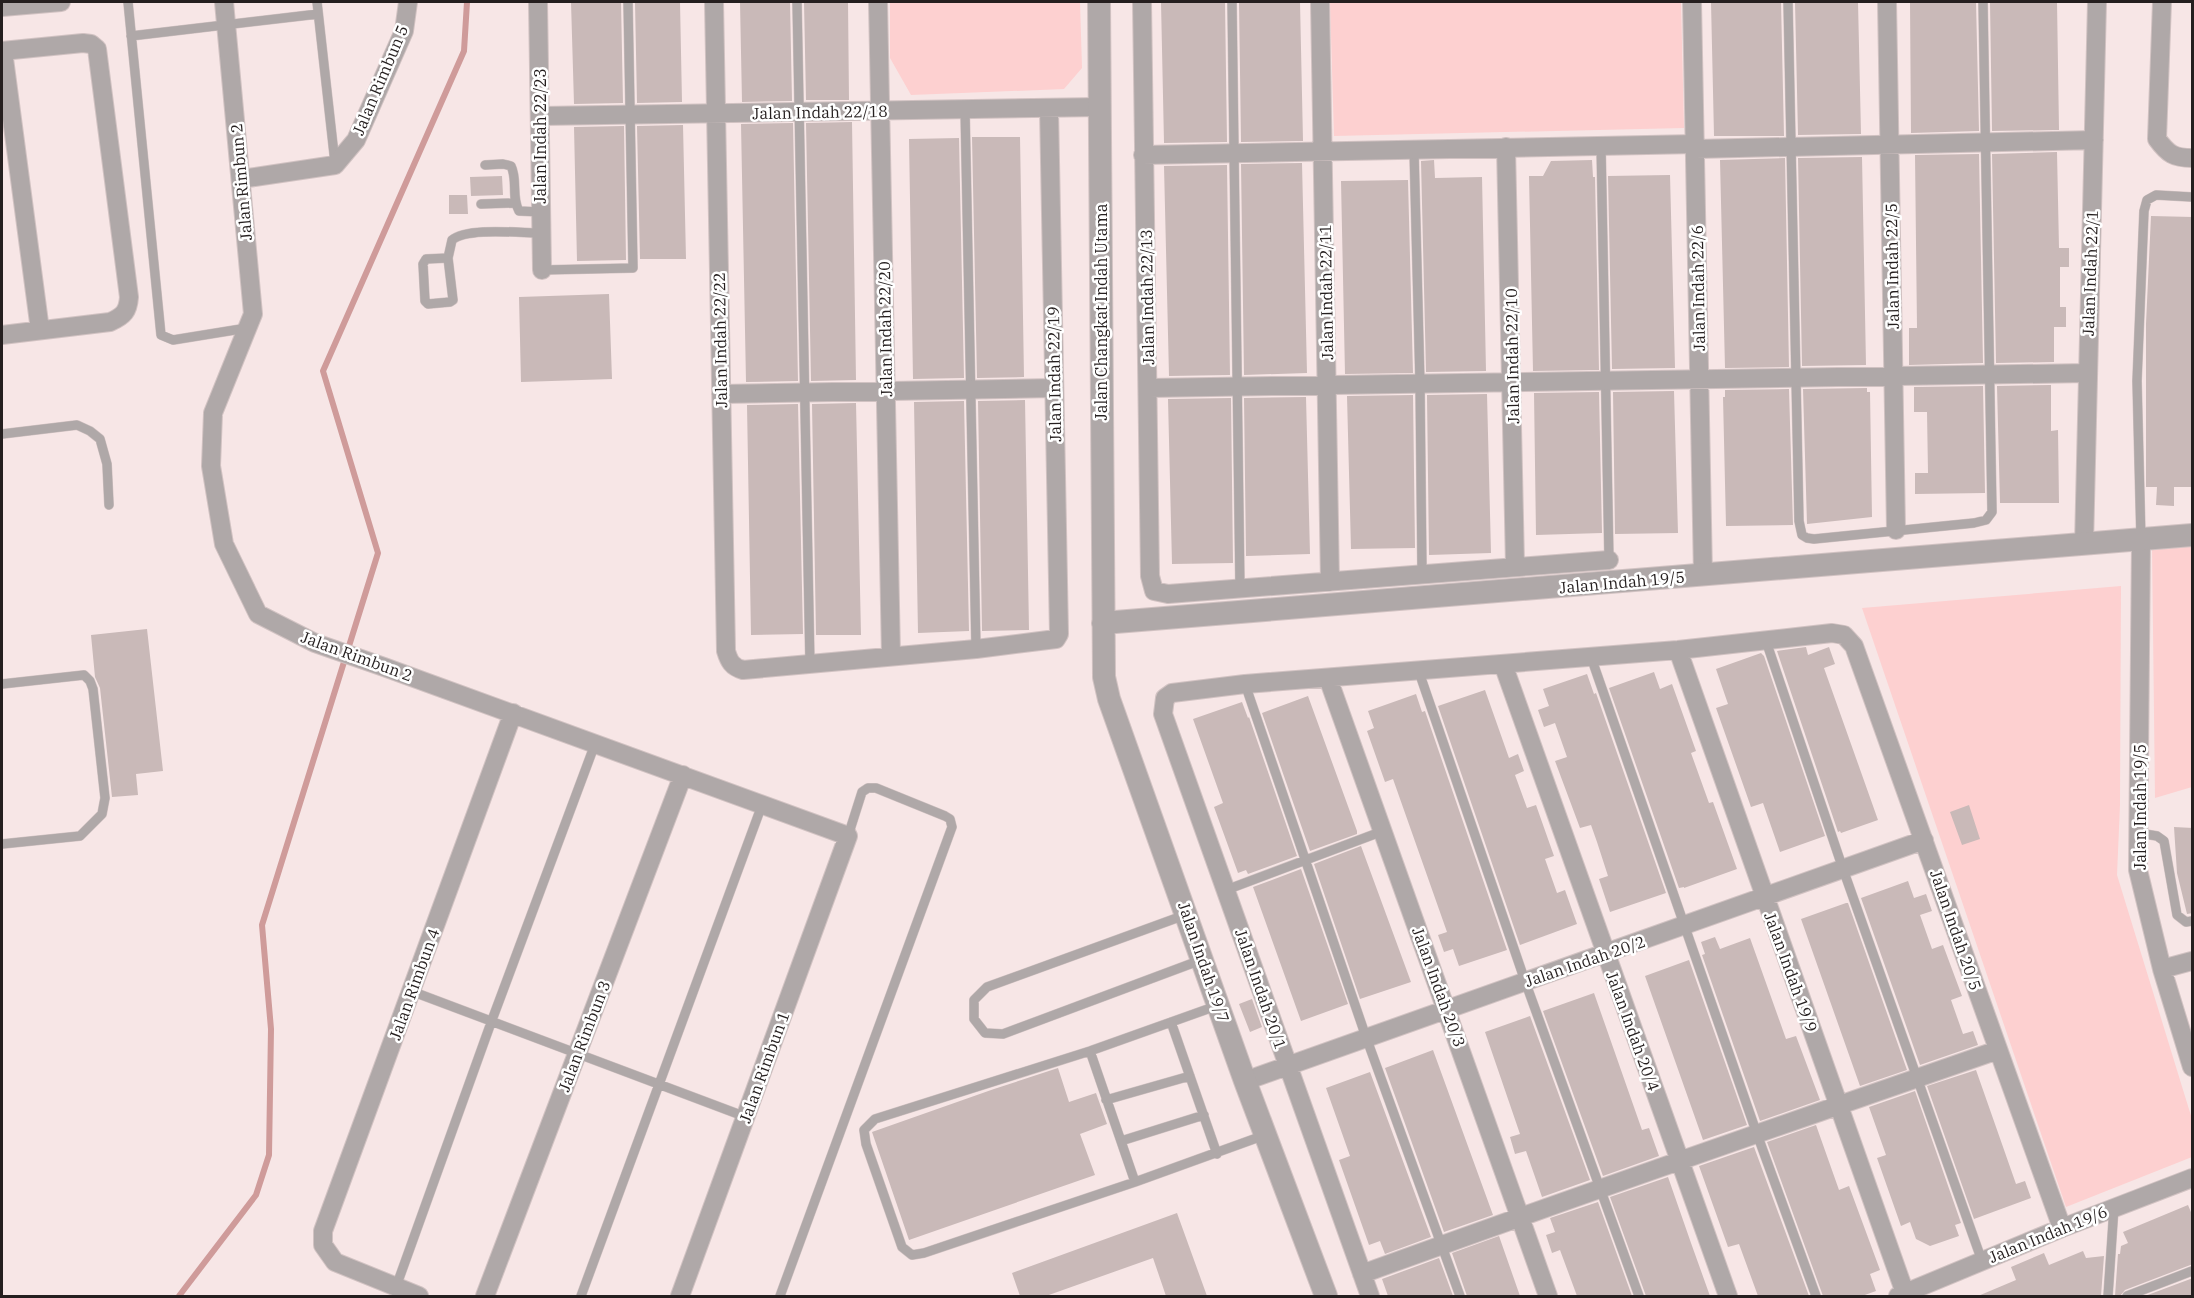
<svg xmlns="http://www.w3.org/2000/svg" width="2194" height="1298" viewBox="0 0 2194 1298" font-family="'IBM Plex Serif',serif">
<rect width="100%" height="100%" fill="#f7e6e6"/>
<path fill="#fdd0d0" d="M890,2H1080L1082,68L1064,89L911,95L890,58Z
M1330,2H1681L1684,128L1334,136Z
M2192,542V787L2155,798L2152,546Z
M2121,586L2120,805L2117,875L2192,1119V1157L2066,1207L1862,608Z"/>
<g fill="none" stroke-linecap="round" stroke-linejoin="round">
<path stroke="#cf9b9a" stroke-width="6" d="M179,1296L256,1195L269,1155L271,1029L262,925L378,553L323,371L464,51L467,2"/>
</g>
<path fill="#c9b9b8" d="M571,2H621L623,103L574,104Z
M635,2H680L682,102L637,103Z
M740,2H790L792,101L742,102Z
M804,2H848L849,100H806Z
M1161,2H1225L1227,142L1164,143Z
M1239,2H1300L1303,141L1241,142Z
M1711,2H1781L1784,136H1714Z
M1795,2H1858L1861,134L1798,135Z
M1910,2H1976L1979,131L1911,133Z
M1990,2H2057L2059,130L1992,131Z
M852,122L856,380L811,381L806,123Z
M793,123L798,381L746,382L741,124Z
M683,125L686,259H640L637,126Z
M624,126L626,260L577,261L574,127Z
M972,137H1020L1024,377L977,378Z
M959,138L964,378L913,379L909,139Z
M2057,152L2059,248H2069V267H2060V307H2066V327H2054V362L1996,363L1992,154Z
M1979,154L1983,363L1909,365V328H1917L1915,155Z
M1862,157L1866,365L1802,366L1798,158Z
M1785,158L1789,367L1725,368L1720,160Z
M1434,160L1435,178L1482,177L1486,371L1426,372L1421,161Z
M1592,160L1593,177H1595L1599,370L1533,371L1529,176H1543L1551,161Z
M1302,163L1307,373L1244,375L1241,164Z
M1227,165L1230,375L1169,376L1164,166Z
M1670,175L1675,368L1612,369L1608,176Z
M502,176L503,195L471,196L470,177Z
M1408,180L1413,373L1345,374L1341,181Z
M449,195H467L468,214H449Z
M2151,216L2193,217V487H2174V506L2156,505L2157,487H2146V324Z
M609,294L612,379L521,382L519,297Z
M2051,385V431L2058,430L2059,503H2000L1997,386Z
M1983,386L1985,493L1915,494V473H1928L1927,412H1914V387Z
M1867,388V392H1870L1872,517L1807,524L1803,389Z
M1789,389L1793,525L1726,526L1723,397H1725V390Z
M1674,391L1678,533L1615,534L1613,392Z
M1599,392L1602,533L1536,535L1534,393Z
M1487,394L1491,553L1429,555L1427,395Z
M1413,395L1415,548L1351,549L1347,396Z
M1306,397L1310,554L1246,556L1244,398Z
M1231,398L1233,563L1172,564L1168,399Z
M1025,400L1029,630L982,631L978,401Z
M964,401L969,631L918,633L914,402Z
M856,403L861,635H816L812,404Z
M798,404L803,634L751,635L747,405Z
M147,629L163,771L136,774L138,795L112,797L100,688L95,677L91,635Z
M1806,647L1808,655L1829,647L1835,664L1824,668L1878,820L1841,833L1840,831L1838,832L1777,651Z
M1761,653L1764,656L1825,836L1780,852L1763,803L1751,807L1716,708L1728,704L1716,669Z
M1654,672L1660,689L1672,684L1696,751L1691,753L1709,803L1713,802L1737,869L1684,888V887L1679,888L1609,688Z
M1587,674L1594,694L1596,693L1666,893L1610,912L1599,879L1608,876L1597,842L1591,825L1580,828L1555,761L1567,757L1555,723L1544,727L1538,710L1549,706L1543,689Z
M1485,690L1509,758L1518,754L1524,771L1515,775L1527,808L1536,805L1554,856L1545,859L1557,893L1565,890L1577,924L1520,945L1438,706Z
M1416,694L1422,712L1425,711L1507,950L1459,966L1453,949L1444,952L1438,935L1447,932L1393,779L1385,782L1367,731L1374,728L1368,711Z
M1308,696L1357,831V834L1310,851L1262,713Z
M1242,702L1248,718L1249,717L1297,856L1248,874L1246,870L1238,873L1214,807L1223,803L1193,719Z
M1969,805L1980,839L1962,845L1950,812Z
M2174,827L2193,828V913L2187,914L2177,873Z
M1361,846L1411,982L1360,999L1314,864Z
M1301,869L1348,1004L1301,1021L1253,887Z
M1908,881L1914,898L1926,894L1932,911L1920,915L1932,949L1943,945L1962,996L1951,1000L1963,1034L1973,1031L1978,1045L1920,1065L1861,898Z
M1846,903H1848L1907,1070L1860,1086L1801,919Z
M1715,937L1720,949L1750,938L1786,1039L1796,1036L1820,1100L1760,1121L1702,955L1705,954L1701,942Z
M1689,960L1747,1125L1703,1140L1645,976Z
M1594,993L1642,1130L1649,1128L1659,1156L1603,1176L1543,1011Z
M1252,999L1262,1027L1250,1032L1239,1004Z
M1530,1016L1590,1180L1542,1197L1526,1151L1515,1154L1510,1137L1520,1134L1485,1032Z
M1433,1050L1493,1215L1444,1232L1385,1068Z
M1058,1068L1069,1102L1096,1093L1107,1124L1080,1134L1095,1175L909,1240L872,1132L994,1089Z
M1976,1070L2016,1184L2025,1181L2031,1198L1974,1219L1927,1086Z
M1370,1072L1431,1237L1385,1254L1380,1241L1369,1245L1339,1160L1350,1156L1326,1088Z
M1915,1091L1961,1223L1955,1225L1959,1236L1930,1246L1916,1239L1910,1222L1901,1226L1877,1158L1886,1155L1869,1107Z
M1816,1125L1839,1190L1849,1186L1880,1270L1870,1274L1876,1291L1862,1296H1823L1767,1142Z
M1754,1147L1809,1296H1758L1739,1244L1728,1247L1699,1166Z
M1668,1177L1691,1243L1710,1296H1646L1610,1197Z
M1598,1202L1632,1296H1577L1560,1250L1552,1253L1546,1235L1555,1232L1550,1218Z
M2188,1205L2193,1217V1264L2125,1290L2120,1296H2115L2118,1254H2120L2121,1246L2128,1243L2123,1232Z
M1177,1213L1207,1296H1166L1153,1258L1046,1296H1020L1012,1273Z
M1499,1236L1520,1296H1467L1452,1253Z
M2083,1251L2086,1258L2104,1256L2101,1296H1978L2016,1280L2011,1267L2044,1253L2049,1265Z
M1439,1258L1453,1296H1388L1382,1279Z
M2193,1278V1296H2145Z"/>
<g fill="none" stroke-linecap="round" stroke-linejoin="round">
<g stroke="#d1c2c2" stroke-width="10">
<path id="service" d="M128,2L161,335L173,340L247,328
M317,2L335,163
M797,2L810,665
M1232,2L1240,589
M1788,2L1799,521L1802,535L1807,538L1814,539L1974,523L1986,520L1992,512L1983,2
M131,36L318,14
M965,109L976,649
M1601,145L1609,560
M1414,150L1420,384L1422,573
M485,165L503,164L511,166C518,180 511,197 519,211L541,212
M481,204L514,203
M448,258L453,300L450,302L428,304L425,301L423,264L426,259L448,258L452,240C467,227 520,233 541,233
M542,270L633,268L628,2
M2,434L77,425L90,431L100,439L107,464L109,505
M2141,540L2137,381L2144,211L2147,200L2156,195L2192,197
M1766,641L1843,869L1982,1261
M1591,657L1757,1134L1816,1296
M1419,672L1525,981L1639,1296
M2,684L84,675L90,681L93,689L105,798L102,814L80,836L2,844
M1245,684L1366,1037L1460,1296
M2139,833L2157,836L2164,841L2177,915L2186,922L2192,921
M1226,890L1383,831
M1185,915L987,987L974,1000V1019L985,1033L1003,1034L1201,960
M411,991L746,1117
M1219,1005L1090,1051L875,1119L864,1130L866,1144L902,1247L912,1255L924,1253L1135,1182L1265,1135
M1171,1022L1217,1154
M1090,1051L1135,1182
M1106,1100L1190,1076
M1121,1141L1204,1115
M396,1287L492,1020L595,744
M581,1296L762,805
M780,1296L952,827L950,819L945,816L876,788H868L862,792L848,836
M2108,1296L2114,1207
M2127,1296L2192,1271"/>
</g>
<g stroke="#d1c2c2" stroke-width="20">
<path id="minor" d="M224,2L253,314L213,413L211,466L224,544L258,614L315,643L384,667L848,836L680,1296
M538,2L542,270
M714,2L726,651C729,661 732,667 743,670L976,649L1056,639L1059,634L1049,108
M878,2L891,656
M1142,2L1150,576L1154,591L1168,594L1609,560
M1320,2L1330,582
M1692,2L1703,575
M1887,2L1896,530
M2162,2L2157,139C2168,154 2174,158 2192,158
M2,7L61,2
M2,51L83,43L91,44L97,49L129,297C128,311 124,316 110,322L2,335
M3,51L40,330
M541,116L1100,107
M1506,147L1515,565
M1696,149L2094,140
M1143,155L1696,144
M241,179L335,165L356,140L404,31L408,2
M1149,388L2087,373
M721,394L1054,388
M2141,540L2138,870L2162,969L2192,1067
M2084,545L2097,2
M1678,650L1906,1296
M1503,664L1728,1296
M1328,678L1548,1296
M2162,969L2192,961
M1245,1081L1924,840
M1362,1274C1573,1197 1785,1124 1998,1050
M419,1296L335,1262L323,1245V1231L513,713
M485,1296L683,775
M1370,1296L1163,714L1165,698L1172,693L1245,684L1678,650L1832,633L1844,635L1854,646L2062,1228
M1898,1296L2062,1228L2192,1178"/>
</g>
<g stroke="#d1c2c2" stroke-width="24">
<path id="tertiary" d="M1099,2L1104,677L1109,699L1245,1081L1326,1296
M1103,623L2192,535"/>
</g>
<use href="#service" stroke="#afa8a8" stroke-width="9"/>
<use href="#minor" stroke="#afa8a8" stroke-width="18"/>
<use href="#tertiary" stroke="#afa8a8" stroke-width="22"/>
</g>
<g text-anchor="middle" dominant-baseline="central" stroke-width="5" stroke-linejoin="round" paint-order="stroke">
<g font-size="16" fill="#251f1f" stroke="#fff">
<text transform="translate(380 80) rotate(-67)">Jalan Rimbun 5</text>
<text transform="translate(820 112) rotate(-1)">Jalan Indah 22/18</text>
<text transform="translate(540 136) rotate(-90)">Jalan Indah 22/23</text>
<text transform="translate(241 182) rotate(-95)">Jalan Rimbun 2</text>
<text transform="translate(1892 266) rotate(-91)">Jalan Indah 22/5</text>
<text transform="translate(2090 273) rotate(-88)">Jalan Indah 22/1</text>
<text transform="translate(1698 288) rotate(-91)">Jalan Indah 22/6</text>
<text transform="translate(1326 292) rotate(-91)">Jalan Indah 22/11</text>
<text transform="translate(1147 297) rotate(-91)">Jalan Indah 22/13</text>
<text transform="translate(1101 312) rotate(-90)">Jalan Changkat Indah Utama</text>
<text transform="translate(885 329) rotate(-91)">Jalan Indah 22/20</text>
<text transform="translate(720 340) rotate(-91)">Jalan Indah 22/22</text>
<text transform="translate(1512 356) rotate(-91)">Jalan Indah 22/10</text>
<text transform="translate(1054 374) rotate(-91)">Jalan Indah 22/19</text>
<text transform="translate(1622 582) rotate(-5)">Jalan Indah 19/5</text>
<text transform="translate(357 656) rotate(20)">Jalan Rimbun 2</text>
<text transform="translate(2140 807) rotate(-90)">Jalan Indah 19/5</text>
<text transform="translate(1956 930) rotate(71)">Jalan Indah 20/5</text>
<text transform="translate(1585 961) rotate(-19)">Jalan Indah 20/2</text>
<text transform="translate(1204 962) rotate(71)">Jalan Indah 19/7</text>
<text transform="translate(1791 972) rotate(70)">Jalan Indah 19/9</text>
<text transform="translate(414 984) rotate(-70)">Jalan Rimbun 4</text>
<text transform="translate(1439 987) rotate(70)">Jalan Indah 20/3</text>
<text transform="translate(1261 989) rotate(71)">Jalan Indah 20/1</text>
<text transform="translate(1633 1031) rotate(70)">Jalan Indah 20/4</text>
<text transform="translate(584 1036) rotate(-69)">Jalan Rimbun 3</text>
<text transform="translate(764 1067) rotate(-70)">Jalan Rimbun 1</text>
<text transform="translate(2048 1234) rotate(-22)">Jalan Indah 19/6</text>
</g>
</g>
<rect width="2194" height="1298" fill="none" stroke="#251f1f" stroke-width="6"/>
</svg>
